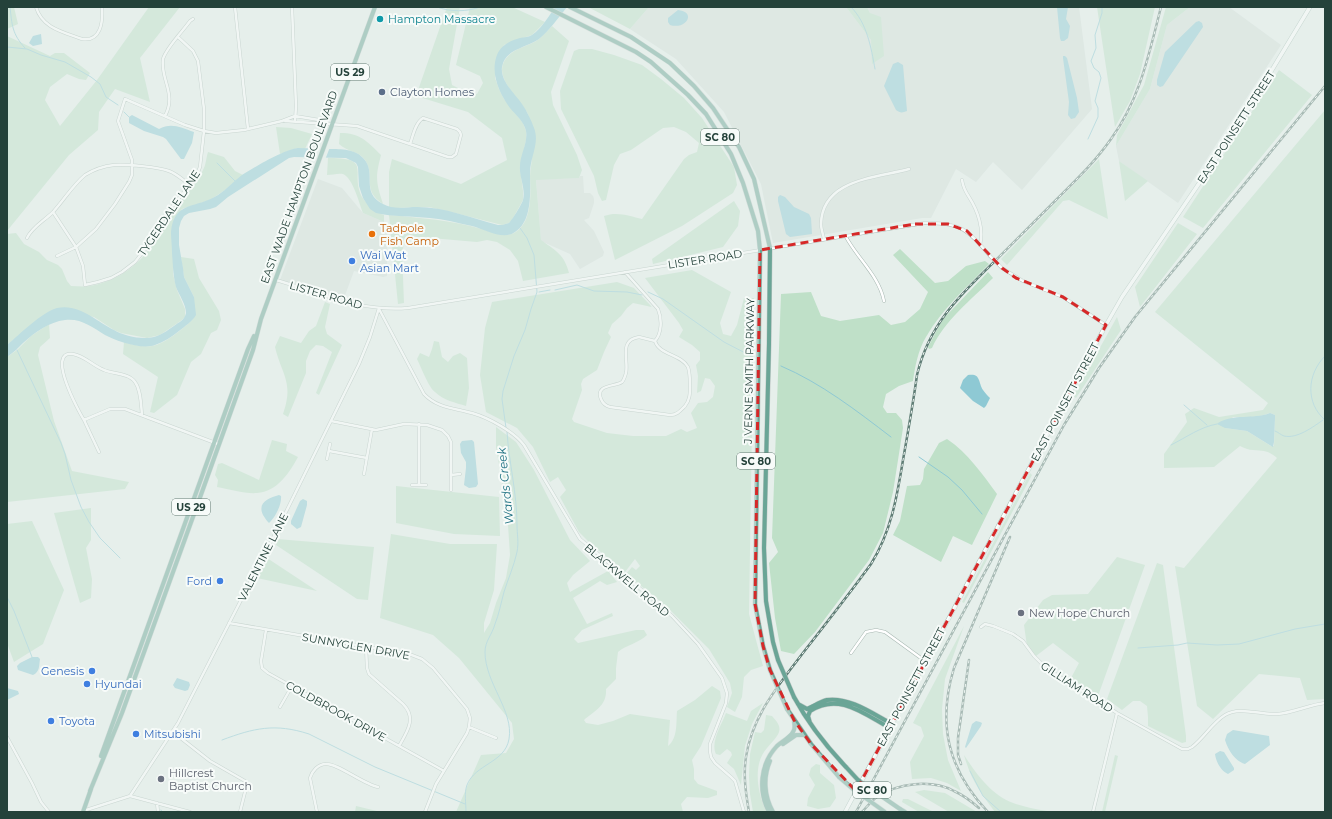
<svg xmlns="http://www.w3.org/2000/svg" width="1332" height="819" viewBox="0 0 1332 819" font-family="Montserrat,sans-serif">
<rect width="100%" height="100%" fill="#e6efeb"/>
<path fill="#d4dfda" d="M649,7H846L871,40L873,64L870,13L867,7H1079L1092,109L1022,190L993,162L976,182L956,169L931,218H922L773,243L761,184L724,112L676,59L630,29Z
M1190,7H1229L1281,45L1178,203L1119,161L1116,146L1150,89L1167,25Z
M580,176H583L584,193H590L593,196L594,199V203L589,218L584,220L594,231L604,252L603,256L580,269L570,254L541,241L536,179L579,178Z
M318,179L342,188L363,213L384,222L387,228V276L383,277L354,271L344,298L280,280Z"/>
<path fill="#bfe0c8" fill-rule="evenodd" d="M7,7H14L18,24L7,29Z
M149,7H180L140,58L150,102L115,89L99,112L98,130L69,155L7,231V36L50,56L55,53H64L90,73L86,80L79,79L67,74L50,87L45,100L60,126L97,80Z
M447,7H460L449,69L452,85L460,89L477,94L483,83L480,76L456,65L470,7H512L545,22L532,35L511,42L504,45L495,78L499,89L504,99L523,123L526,131V140L520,168L523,191V200L512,220L509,223L502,225L455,213L429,207L393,208L389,207V172L392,159L461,184L507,160L502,138L468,112L416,96Z
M588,7H649L630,29Z
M846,7H867L870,13L881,17L884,56L872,64L871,40Z
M1097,7H1155L1140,74L1130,101L1115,127Z
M1166,7H1190L1167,25L1150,89L1116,146L1117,135L1144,85Z
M552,26L569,41L551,92L553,105L577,155L582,170L579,178L536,180L541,240C556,251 564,254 569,273L523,281L518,261L510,250L497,242L487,240L477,242L407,236L402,251L404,303L398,304L389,215C421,218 451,220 482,229C492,232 503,238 514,233C532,224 531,194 530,177C530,170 532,163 532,156C532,149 530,120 528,114C521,100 497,81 503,64C509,48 527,48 539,39C544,35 548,30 552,26Z
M579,49H592L614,55L642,65L661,79L684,98L702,118L734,167L737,185L733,193L682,226L615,260L604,216C617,211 630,216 642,219L684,159L689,155L697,152L699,143L686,132L674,127L663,128L631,150L620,154L614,165L606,200L602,201L598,193L594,176L561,109L560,91L574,51Z
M1279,70L1312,95L1203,228L1183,217Z
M1325,110V699L1307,700L1300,678L1259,674L1213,719L1197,706L1175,566L1184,568L1277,458C1267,450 1265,451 1253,450C1249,450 1244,448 1240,446L1214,467L1164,468V454L1187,422L1185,414L1194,408L1219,417L1263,410L1268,403L1155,312ZM1270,413L1275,415V418L1274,446H1271L1247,431L1225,428L1233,417H1257Z
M276,127L291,128L312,134L305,149L297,148L280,154Z
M340,133C360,133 367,141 381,155C375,178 376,182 383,204C361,190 376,176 365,160C359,151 347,152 339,144Z
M208,152L224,157L235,171L243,175L225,190L210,200L182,209L173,222V274L177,290L185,309V317L182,320L160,335L147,338L121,333L114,330L94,317L52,310L43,316L7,345V234L16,233L24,244L39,252L47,260L58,265L62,269L67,281L71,286C77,286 84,287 90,286C114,282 136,268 150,248C157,239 160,228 166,219C178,202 195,189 203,170C206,165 206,158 208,152Z
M328,158C374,158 349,172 362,197C366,204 376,210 381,214L384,215V222L363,213C359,203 353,178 343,174C338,173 332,175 327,175Z
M1099,159L1108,219L1069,200L1063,201L1007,265L1001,259Z
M1119,161L1148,181L1125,201Z
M734,201L740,211L738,226L723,247L653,264L652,259Z
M1178,223L1197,234L1140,307L1135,287Z
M900,249L935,283L948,281L966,266L985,261L989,264C967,287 942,309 926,337C918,350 915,367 913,381L899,386L886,394L883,407L887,413H896L902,420L903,428L893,492L883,533L869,560L815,632L794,654L781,651L775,618L769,563L778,552L772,538L781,294L811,292L821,316L840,321L879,315L891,325L905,322L920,309L928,292L893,255Z
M181,257L194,259L199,278L219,311L221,320L217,330L211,333L201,354L191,362L177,395L154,413L150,412L158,377L123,354L124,342C133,345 142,347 152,346C165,344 184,328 193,319L194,297L184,277Z
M692,270L731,292L720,323L723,334L731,336L737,325L744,298H754L749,614L763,666L751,670L744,677L742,697L735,712L727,707L732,693L730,683L709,649L665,605L626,574L632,567L636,570L640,566L635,559L625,572L591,544L579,532L560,497L566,490L558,477L550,482L533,447L517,428L486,412L480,375L485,328L492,302L617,282L634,288L652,307L633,303L627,308L621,316L612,324L608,333L611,337L604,352L597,370L583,379L581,384L582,390L572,419L574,422L607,433L633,436H666L681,429L687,432L697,428L691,413L698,403L707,402L713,397L715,386L710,379L705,378L701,391L697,393L698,376L696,365L700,360V352L692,345L679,337L683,330L679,323L645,278Z
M988,272L993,278C971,300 945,320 932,348L929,349L928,347L938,328L944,318Z
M325,302L330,304L325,327L327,334L342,345L319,395L316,393L332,352L323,346L316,345L310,351L306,361V373L288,417L283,414C294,382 282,376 275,347L280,336L301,343L309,331L316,326Z
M1117,317L1121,330L1076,398L1073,396Z
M49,324L50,338L40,347L38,355L54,421L72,471L129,482L125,489L7,502V357L17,350L31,336Z
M434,341L439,342L442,357L448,362L453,356L460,353L467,358L469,388L466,406C456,403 443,400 435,392C429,388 421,367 417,359L420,353L429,357L432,349Z
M496,427L516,442L534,470L570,540L590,561L573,575L567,583L570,592L608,571L617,582L607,585L600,581L573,598L587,624L612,613L613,616L582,630L574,639L578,643L636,630H644L647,635C639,643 626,645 618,652L616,668V679L606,689C607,706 595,710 584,720L586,723L598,725L613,721L630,714L670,720L668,746C678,738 676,723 677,711L695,700L712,686L720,691L721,698L701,746L692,760L694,769V779L698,784L717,791V795L708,798L687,797L681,804L683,812H456L481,755L506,753L514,739L512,723L459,658L433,635L380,618L391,534L450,544H497L494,590L484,623V633L490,623L496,603L506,578L510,555L507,510L496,447Z
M947,439C968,453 983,475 997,494L972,545L953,536L941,562L893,535L900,521L907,486L920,485L923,479L924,469L939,443Z
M272,440L287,444L286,451L298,457C290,472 277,492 257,493C246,494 228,489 217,487L218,480L215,475L218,464L222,463L259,480Z
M1030,473L1032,475L964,603L962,602Z
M396,486L499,497L500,536L454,534L396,523Z
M91,508V540L86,548L92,579L91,598L80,603L54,513Z
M32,521L64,590L43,644L14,662L7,643V524Z
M277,539L374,547L368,600L357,599L276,545Z
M1117,557L1145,565L1098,696L1071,678L1079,663L1053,643L1036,656L1027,646L1024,625L1043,600L1052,595L1088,594Z
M267,558L317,591L257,578Z
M1157,563L1163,565L1186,736V742L1182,743L1148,726V717L1147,706L1140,701H1133L1122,710L1107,699Z
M964,626L945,679L942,709L943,734L948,760L961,791L947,783L931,778L912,779L910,762L924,736L921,727L913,723Z
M763,703L752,724L745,746L741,785L734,769L727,763L732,755L731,752L727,749L720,755L716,754C710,742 722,724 726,713L747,721L751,711Z
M766,715L772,716C776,721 781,725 779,732C778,737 767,747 764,752C753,768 758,796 767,812H753L750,794L749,776L750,754L755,732L761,733L764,730Z
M964,755C979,778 995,800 1023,806C1033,809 1043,810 1053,812H995C980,792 971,780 964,755Z
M1115,755L1118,756L1105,812H1102Z
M816,764L820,765V773L834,785L836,798L830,807L818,809L807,806L808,798L815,785L809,775L811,768Z
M924,790L945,793L977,812H949L915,792Z
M903,799H908L934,812H919L902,802Z
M356,806L381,812H355Z"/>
<path fill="#8ec9d4" d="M555,7H567C558,18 550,30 539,39C526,48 505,49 502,67C500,81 515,94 522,104C527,111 531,120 534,128C540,143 530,157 530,173C530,190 533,221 515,232C503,241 485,229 472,226C458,223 444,219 430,218C412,216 393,217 376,213L370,209L363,198L359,186L358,167L356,163L346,158L294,157L289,158L228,197L216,207L210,209L189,213L184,216L181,221L179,228V245L183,268L184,277L194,297L196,315C192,322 185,326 179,331C172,337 163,342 155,345C142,350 116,341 105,335C92,327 81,318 65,320C49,322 35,332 23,343C18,348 13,353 7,357V345C20,334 42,312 57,308C79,303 96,321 114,330C124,336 142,340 154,337C162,335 171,328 178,323C182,321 185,318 186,313C186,304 179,295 176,287C173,275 173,265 172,253C172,246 171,239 171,232C174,200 197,209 218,195C227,189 234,181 242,175C253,168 285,149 298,148C308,148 319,149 329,149C341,149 356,149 364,159C377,174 360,192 383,204C393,210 406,207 417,207C445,207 471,218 498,225H502L509,223C512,220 522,204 523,200C526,189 519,177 520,166C520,155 528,143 526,131C524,122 516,115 510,108C500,95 491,75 496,58C499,46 509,41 520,38C524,37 529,37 532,35C542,28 549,16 555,7Z
M1057,7H1068L1066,19L1070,26L1068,38L1064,41H1061L1060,38Z
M678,10C697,12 686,30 670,25L668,22V18Z
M1199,21L1202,23L1203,27L1163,86L1160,87L1157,85V80L1165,52L1196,22Z
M41,34L42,44L33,46L29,43L33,36Z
M1063,56H1065L1067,58L1077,98L1079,112L1075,118L1071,119L1068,115L1069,102L1063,58Z
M898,62L903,65L907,111C902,113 900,113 896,110L884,86L893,64Z
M132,115L159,129C172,122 181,128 194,132L192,143L184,159H181L166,139L163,137L144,131L129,123V117Z
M780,195L785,197L794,207L809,214L811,218L812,234L790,237L786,234L778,201V197Z
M968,375C981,373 978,382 983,390C985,393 987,395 990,398L986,406L984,408L973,401L960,388L963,380Z
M1270,413L1275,415V418L1274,442L1273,447L1247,431L1225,428L1217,424L1218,423C1235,413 1252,420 1270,413Z
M472,440L474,442L478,484L476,487L469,488L464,485L466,468V462L461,453L460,444L462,441Z
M279,495L281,496C282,504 275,518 269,523C266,520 265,518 263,515C257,502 269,498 279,495Z
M303,499L307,501V505L301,527L297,529L291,524V521L300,501Z
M32,657H38L40,659C39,665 40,672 33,675L18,670L17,666L20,663Z
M177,678L189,682L190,685L188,690L185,691L175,688L173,685Z
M7,688L18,691L19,694L7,700Z
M976,721L980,722L982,723L981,726L966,748L965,747L972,724Z
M1233,730L1269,736L1270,745L1245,764C1235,761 1228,750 1225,740L1227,734Z
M1220,751L1224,752L1234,768V770L1228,774C1221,771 1216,762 1215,754Z"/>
<path fill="#e6efeb" d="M317,147H330L325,160H313Z"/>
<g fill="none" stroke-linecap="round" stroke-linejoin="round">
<path stroke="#8ec9d4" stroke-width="1" d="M10,7C12,25 12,34 25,48
M437,7C450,12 467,12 480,7
M851,7C867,23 871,47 875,69
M7,47L27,49L41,55L65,62L91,77L100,84L106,97L118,105
M124,112L129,117
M1088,139L1098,117V108L1095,101L1101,78L1099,72L1094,68L1091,61L1096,48L1095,35L1102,13V7
M217,163L235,181
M555,290L577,285L594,291L627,292L642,295
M539,292L550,290
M648,292L663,299L724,342L751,356
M17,350L61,443L65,454L71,480L81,507L89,522L100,538L120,558
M1325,356C1307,374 1305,403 1325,420
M781,366C821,383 857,411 891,437
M1184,405L1207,425
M506,428L502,399L503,391L514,356L525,330L531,309L537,292L534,255L527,238L520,228
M1275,431C1278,432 1281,435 1284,436C1297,439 1313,427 1323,420
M1171,445C1187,437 1200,427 1217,424
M919,457L948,477L962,490L982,514
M7,597L14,611L32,657
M1138,648L1178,645L1187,643L1217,645L1239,644L1295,629L1325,624
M222,740C254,728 275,723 309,734L375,767L465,804
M970,771L983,796L1001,812
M161,810L162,812
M466,812C466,803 464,793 467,785C475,764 505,763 509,739C514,711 485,683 485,652C485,641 492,635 495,624C499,614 501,603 504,592C508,579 514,566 517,552C519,542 517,534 517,525C517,493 509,463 507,432"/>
<g stroke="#a8b8b2" stroke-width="3.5">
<path id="minor" d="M36,7C42,28 63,32 82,39C101,42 103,22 102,7
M235,7L248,129
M292,7L296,106L295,122
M165,116C177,94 160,79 163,59C166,48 183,31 190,21L193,19
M285,121L357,126L448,157H452L456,154L461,135L460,132L457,129L423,118C415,123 413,136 410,144
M962,180C963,187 965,191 969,197C978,211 984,229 980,245
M53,212L76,247L83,266L85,285L98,282L111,278L122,272L135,262L150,243L166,214L196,177L200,167L204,131V109L198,61L193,51L178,37
M846,237C858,259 879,276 884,301
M27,238C32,227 44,221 53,212C64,200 72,186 85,175C93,170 105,166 114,165C127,164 158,167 169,171C177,174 183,180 190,185
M824,239C823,234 821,229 821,224C822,179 876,178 909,169
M57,256L76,247L96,229L115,204L129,182L132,175V160L118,121L125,99L185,125L204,131L216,133L244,130L282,121L295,116L319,120L322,123
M1002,268L1023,281L1063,297L1106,325
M625,272L658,309C662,319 662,333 655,341
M276,280C321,293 360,312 408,308L925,223C961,222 968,230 990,256
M379,309L424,394C437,408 454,408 472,413C489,418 513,431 524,445L580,539L654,600L672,616L698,644L722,678L727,693L726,703L710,744V751L711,757L715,763L731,777L735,781L744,812
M639,337L655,341C659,355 681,354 688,367C690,373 690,380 690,386C690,393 690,400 685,406C680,411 677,415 670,415L610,407C606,406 603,404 601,399C595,384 615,387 622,382C624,380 625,376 626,373C629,360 618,340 639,337Z
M142,415C141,405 141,390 135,382C129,373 113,374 104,370C93,366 85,356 73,354C45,350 79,412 84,420L110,409H125L218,444
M84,420L99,452
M331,421L376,430L404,424L427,425L442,430L448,436L451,442V490
M419,424V485
M329,451L367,458
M327,459L330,444
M364,474L372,429
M451,475L460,474
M412,485H426
M229,623L409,654L422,659L433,668L467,709L470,718L469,727L467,733L436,784L425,812
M981,627L985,624L993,626L1013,634L1023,641L1034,656L1046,668L1117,713L1182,749H1188L1192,747C1204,738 1212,723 1225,715C1239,706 1261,715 1277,714C1293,713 1308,705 1325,703
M266,630L261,661L262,668L268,673L444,771
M366,647L367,668L369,674L403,704C417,718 407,732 399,746
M851,653L866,632L876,630L885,632L925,661
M280,707L292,686
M469,727L496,738
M173,732L210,761L245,781L246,788L240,812
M7,737L32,783L41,802L49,812
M130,796L178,723L279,526L359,364L370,337L379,308
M157,803L158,812
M83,811L130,796L190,812
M317,812L310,778C312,771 318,764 326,764C337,763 363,784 378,787
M1093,812L1117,713"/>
</g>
<g stroke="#a4bbb3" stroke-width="4.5">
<path id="secondary" d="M845,812L1106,325L1122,297L1238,126L1310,7"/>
</g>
<g stroke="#c2cac8" stroke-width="5">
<path id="primary" d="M546,7L636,52L651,62L688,95L706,114L731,154L743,183L758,231L760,250L755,604L763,646L770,670
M570,7L631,37L670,63L694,86L713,108L739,147L754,179L770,248L769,344L764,548L766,601L773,642L778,660
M794,697C808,723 826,746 846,767
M798,704L807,709C814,706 820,702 827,700C850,697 873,714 892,724
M787,709L811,744L839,777
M810,723L808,716L810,711C839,692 864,714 890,728
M783,744L796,735H804
M101,756L227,407L248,349L254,336
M770,761C763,777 764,796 773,812
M90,791L122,713L198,503L253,350L261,319L375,7
M900,809L905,812
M83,812L91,789
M769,812C758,791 760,764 777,746C782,741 790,738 793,732C796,728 794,724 794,720"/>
</g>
<use href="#minor" stroke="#fff" stroke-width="2.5"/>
<use href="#secondary" stroke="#fff" stroke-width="3.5"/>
<use href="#primary" stroke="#6aa596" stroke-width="4"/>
<g stroke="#5f7d75" stroke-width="2.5">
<path id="rail" d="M961,764L958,755V738L969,660
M749,812C746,794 743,776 746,757C752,715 781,682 806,649C828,621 850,593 871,564C891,532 897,497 903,460C908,432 913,404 917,375C929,324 960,295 996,260C1016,240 1036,220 1056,200C1075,181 1095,162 1111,139C1140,99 1149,54 1161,7
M856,812L1064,425L1099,368L1135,317L1325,86
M862,812C867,807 871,801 877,797C898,783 931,779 954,791C963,795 971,801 979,808
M988,812C948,770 937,724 954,668L1010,537"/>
</g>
<use href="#rail" stroke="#f7fbf9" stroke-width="1" stroke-dasharray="3" stroke-linecap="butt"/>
<g stroke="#a8b8b2" stroke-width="3.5" stroke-linecap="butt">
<path id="minor-bridge" d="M990,256L1002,268"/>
</g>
<g stroke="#c2cac8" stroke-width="5" stroke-linecap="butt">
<path id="primary-bridge" d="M778,660L794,697
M770,670L787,709
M846,767L858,780L900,809
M839,777L853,789L885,812"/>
</g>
<use href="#minor-bridge" stroke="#fff" stroke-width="2.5"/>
<use href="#primary-bridge" stroke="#6aa596" stroke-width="4"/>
</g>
<path d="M0 0H1332V819H0ZM915,224H948L967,231L1002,268L1016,278L1063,297L1106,325L856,791L811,744L794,720L770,670L763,646L755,604L760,250Z" fill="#e6efeb" fill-opacity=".55" fill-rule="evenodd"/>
<path fill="none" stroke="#d62828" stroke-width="3" stroke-dasharray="8 5" stroke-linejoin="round" d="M915,224H948L967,231L1002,268L1016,278L1063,297L1106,325L856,791L811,744L794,720L770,670L763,646L755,604L760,250Z"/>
<circle fill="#0f9aa8" stroke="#f7fbf9" stroke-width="1.5" cx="380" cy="19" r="4"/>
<circle fill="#5c6f8a" stroke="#f7fbf9" stroke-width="1.5" cx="382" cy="92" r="4"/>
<circle fill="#e8710a" stroke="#f7fbf9" stroke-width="1.5" cx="372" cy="234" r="4"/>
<g fill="#3f7fe0" stroke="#f7fbf9" stroke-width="1.5">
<circle cx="352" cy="261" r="4"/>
<circle cx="220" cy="581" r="4"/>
<circle cx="92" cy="671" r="4"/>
<circle cx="87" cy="684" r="4"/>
<circle cx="51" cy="721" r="4"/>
<circle cx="136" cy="734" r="4"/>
</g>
<g fill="#6b7280" stroke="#f7fbf9" stroke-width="1.5">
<circle cx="1021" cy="613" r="4"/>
<circle cx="161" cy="779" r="4"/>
</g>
<g text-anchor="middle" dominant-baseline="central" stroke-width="4" stroke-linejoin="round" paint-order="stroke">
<g fill="#f7fbf9" stroke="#637a73" stroke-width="1">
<rect x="331" y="64" width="38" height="16" rx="3"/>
<rect x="701" y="129" width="38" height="16" rx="3"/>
<rect x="737" y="453" width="38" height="16" rx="3"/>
<rect x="172" y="499" width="38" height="16" rx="3"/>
<rect x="853" y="782" width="38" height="16" rx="3"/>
</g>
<g font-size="10" font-weight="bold" fill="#24423a">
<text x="350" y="72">US 29</text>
<text x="720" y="137">SC 80</text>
<text x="756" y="461">SC 80</text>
<text x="191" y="507">US 29</text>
<text x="872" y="790">SC 80</text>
</g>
<g font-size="11" fill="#0d838f" stroke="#f7fbf9" text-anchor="start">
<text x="388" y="19">Hampton Massacre</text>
</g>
<g font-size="11" fill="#4e5e75" stroke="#f7fbf9" text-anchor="start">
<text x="390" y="92">Clayton Homes</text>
</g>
<g font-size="11" fill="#24423a" stroke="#f7fbf9">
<text transform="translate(1236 127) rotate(-57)">EAST POINSETT STREET</text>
<text transform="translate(299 187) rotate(-70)">EAST WADE HAMPTON BOULEVARD</text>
<text transform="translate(169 213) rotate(-56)">TYGERDALE LANE</text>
<text transform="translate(705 259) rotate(-9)">LISTER ROAD</text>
<text transform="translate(326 295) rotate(16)">LISTER ROAD</text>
<text transform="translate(749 371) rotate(-89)">J VERNE SMITH PARKWAY</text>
<text transform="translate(1065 402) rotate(-62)">EAST POINSETT STREET</text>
<text transform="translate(263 557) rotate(-63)">VALENTINE LANE</text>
<text transform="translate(627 580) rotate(40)">BLACKWELL ROAD</text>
<text transform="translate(356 646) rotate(10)">SUNNYGLEN DRIVE</text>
<text transform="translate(911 687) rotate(-62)">EAST POINSETT STREET</text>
<text transform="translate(1077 687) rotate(33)">GILLIAM ROAD</text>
<text transform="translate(336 711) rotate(29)">COLDBROOK DRIVE</text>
</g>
<g font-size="11" fill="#c56008" stroke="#f7fbf9" text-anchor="start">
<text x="380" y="228">Tadpole<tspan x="380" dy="13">Fish Camp</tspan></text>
</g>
<g font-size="11" fill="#366cbe" stroke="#f7fbf9" text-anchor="start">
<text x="360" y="255">Wai Wat<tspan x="360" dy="13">Asian Mart</tspan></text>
<text x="212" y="581" text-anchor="end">Ford</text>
<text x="84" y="671" text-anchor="end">Genesis</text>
<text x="95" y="684">Hyundai</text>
<text x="59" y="721">Toyota</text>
<text x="144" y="734">Mitsubishi</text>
</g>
<g font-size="11" fill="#5b616d" stroke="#f7fbf9" text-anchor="start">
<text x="1029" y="613">New Hope Church</text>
<text x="169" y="773">Hillcrest<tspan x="169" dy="13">Baptist Church</tspan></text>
</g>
<g font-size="12" font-style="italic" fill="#1c6f80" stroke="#f7fbf9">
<text transform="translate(505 486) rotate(-96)">Wards Creek</text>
</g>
</g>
<rect width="1332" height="819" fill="none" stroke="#24423a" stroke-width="16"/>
</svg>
